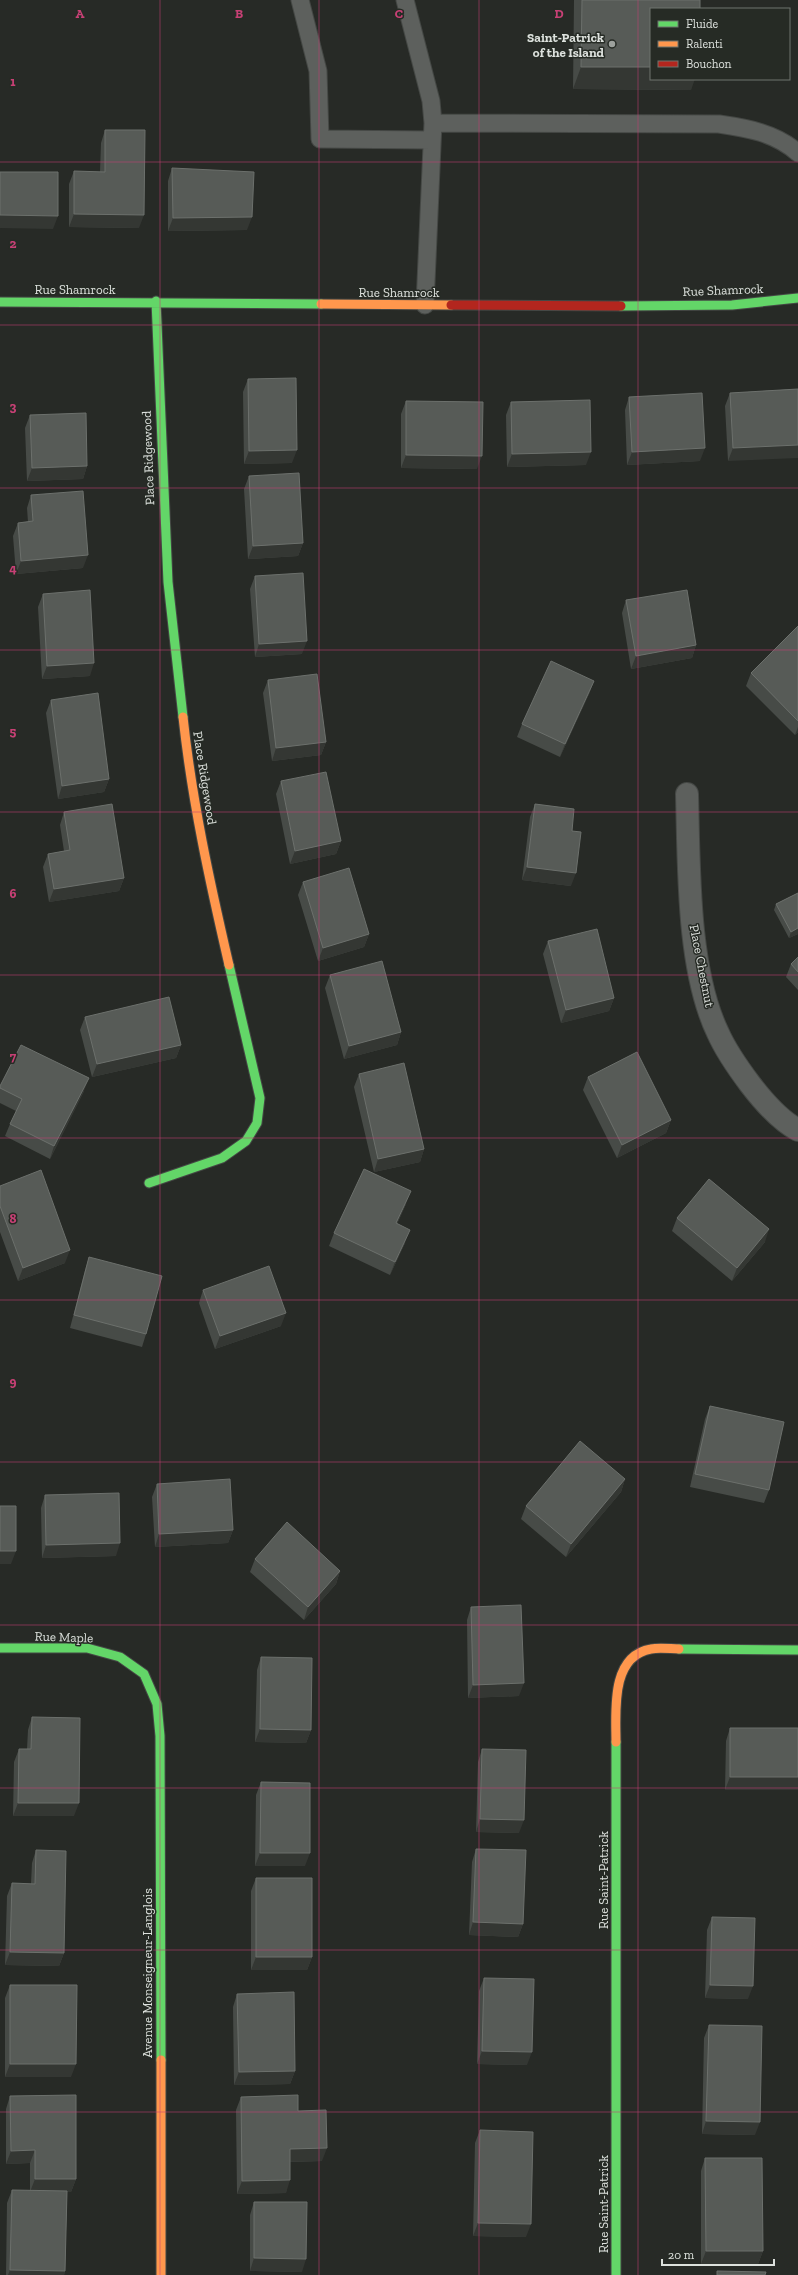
<svg xmlns="http://www.w3.org/2000/svg" width="798" height="2275" viewBox="0 0 798 2275" font-family="'Zilla Slab',serif">
<rect width="100%" height="100%" fill="#272a26"/>
<g fill="none" stroke-linecap="round" stroke-linejoin="round">
<g stroke="#454845" stroke-width="19">
<path id="lane" d="M300,0L318,71L320,139L432,140
M405,0L431,101L433,123L425,305
M433,123L719,124C747,128 776,133 798,153"/>
</g>
<g stroke="#454845" stroke-width="24">
<path id="street" d="M687,794C689,865 687,969 718,1033C726,1051 738,1068 750,1084C763,1101 779,1120 798,1130"/>
</g>
<g stroke="#454845" stroke-width="11">
<path id="fast" d="M156,301L168,582L183,717
M0,302L321,304
M621,306L732,305L798,298
M149,1183L222,1158L246,1141L257,1123L260,1098L229,965
M0,1648H87L120,1657L144,1674L157,1704L160,1736L161,2060
M679,1649L798,1650
M616,1742V2275"/>
</g>
<g stroke="#454845" stroke-width="11">
<path id="slow" d="M321,304L451,305
M183,717C192,801 210,883 229,965
M616,1742C616,1712 610,1656 651,1649C660,1647 671,1649 679,1649
M161,2060V2275"/>
</g>
<g stroke="#454845" stroke-width="11">
<path id="jam" d="M451,305L621,306"/>
</g>
<use href="#lane" stroke="#5d605d" stroke-width="17"/>
<use href="#street" stroke="#5d605d" stroke-width="22"/>
<use href="#fast" stroke="#63d668" stroke-width="9"/>
<use href="#slow" stroke="#ff974d" stroke-width="9"/>
<use href="#jam" stroke="#b3261e" stroke-width="9"/>
</g>
<path fill="#474b47" d="M574,0H700L691,90L573,89Z
M105,130L139,228L69,227V184L74,171L100,172L101,143Z
M172,168L247,230L168,231V181Z
M248,379L292,463L244,464L243,392Z
M798,389L728,461L725,406L730,393Z
M629,397L700,461L627,465L625,410Z
M406,401L477,469L401,468V414Z
M511,402L586,465L507,467L506,415Z
M30,415L87,466L83,479L27,481L25,428Z
M249,476L303,543L298,556L248,559L244,489Z
M31,495L83,568L16,574L13,536L18,523L28,522L27,508Z
M255,576L302,654L255,657L250,589Z
M43,594L90,676L42,679L38,607Z
M626,600L696,645L692,658L631,669L622,613Z
M798,626V732L795,735L746,686L751,673Z
M268,680L326,742L321,755L272,761L263,693Z
M594,681L589,694L560,757L517,737L522,724Z
M51,700L109,779L104,792L58,799L46,713Z
M281,781L341,841L336,854L290,864L276,794Z
M535,804L572,831L571,886L522,880L530,817Z
M64,812L124,878L119,891L49,902L43,867L48,854L64,851L60,825Z
M303,882L369,934L364,947L318,961L298,895Z
M798,893V934L789,938L774,910L776,904Z
M548,941L614,998L609,1011L561,1023L543,954Z
M798,957V990L786,977L791,964Z
M330,975L401,1032L397,1045L344,1059L325,988Z
M85,1017L181,1045L176,1058L92,1077L80,1030Z
M359,1074L424,1149L420,1162L374,1172L354,1087Z
M588,1077L671,1120L666,1133L617,1158L583,1090Z
M0,1086L84,1091L50,1159L5,1136L10,1124L16,1111L0,1103Z
M0,1186L65,1263L18,1281L0,1232Z
M406,1204L397,1224L405,1243L390,1275L329,1246L334,1233Z
M677,1218L765,1242L732,1281L672,1231Z
M89,1257L146,1334L142,1347L70,1328L85,1270Z
M203,1290L281,1326L215,1349L199,1303Z
M710,1406L769,1490L764,1503L690,1487L705,1419Z
M625,1479L621,1492L566,1557L521,1519L526,1506Z
M157,1484L233,1530L228,1543L155,1547L152,1497Z
M45,1495L116,1556L42,1558L41,1508Z
M255,1559L340,1571L336,1584L304,1620L250,1572Z
M471,1607L519,1696L468,1698L467,1620Z
M261,1657L311,1730L306,1743L255,1742L257,1670Z
M32,1717L74,1816H13L14,1762L19,1749H27L28,1730Z
M730,1728H798L725,1790L726,1741Z
M482,1749L519,1833L476,1832L478,1762Z
M261,1782L305,1866H255L256,1795Z
M476,1849L523,1924L518,1937L469,1935L472,1862Z
M36,1850L64,1953L59,1966L5,1965L7,1896L12,1883L31,1884L32,1863Z
M256,1878L312,1957L307,1970H251V1891Z
M712,1917L748,1999L705,1998L707,1930Z
M484,1978L527,2065L477,2064L479,1991Z
M10,1985L71,2077H5V1998Z
M237,1994L295,2071L290,2084L234,2085L233,2007Z
M709,2025L755,2135L702,2134L704,2038Z
M10,2096L76,2179L71,2192H67L65,2271L64,2275H6L7,2203L12,2190L30,2191V2163L6,2164V2109Z
M241,2097L298,2111L322,2161L290,2162L286,2193L237,2194L236,2110Z
M480,2130L526,2237L473,2236L475,2143Z
M705,2158L763,2251L758,2264H701V2171Z
M254,2202L302,2272L250,2271V2215Z"/>
<path fill="#343733" d="M581,67H651V79H695L691,90L573,89Z
M74,214L144,215L139,228L69,227Z
M0,215L58,216L53,229L0,228Z
M252,217L247,230L168,231L173,218Z
M798,445V458L728,461L733,448Z
M705,448L700,461L627,465L632,452Z
M297,450L292,463L244,464L249,451Z
M591,452L586,465L507,467L512,454Z
M406,455L482,456L477,469L401,468Z
M87,466L83,479L27,481L32,468Z
M303,543L298,556L248,559L253,546Z
M88,555L83,568L16,574L21,561Z
M307,641L302,654L255,657L259,644Z
M696,645L692,658L631,669L636,656Z
M94,663L90,676L42,679L47,666Z
M594,681L589,694L560,757L565,744Z
M798,727V732L795,735Z
M326,742L321,755L272,761L276,748Z
M109,779L104,792L58,799L62,786Z
M341,841L336,854L290,864L295,851Z
M527,867L576,873L571,886L522,880Z
M124,878L119,891L49,902L54,889Z
M798,928V934L789,938L791,932Z
M369,934L364,947L318,961L323,948Z
M614,998L609,1011L561,1023L566,1010Z
M401,1032L397,1045L344,1059L349,1046Z
M181,1045L176,1058L92,1077L97,1064Z
M89,1078L84,1091L50,1159L54,1146Z
M671,1120L666,1133L617,1158L622,1145Z
M424,1149L420,1162L374,1172L378,1159Z
M411,1191L406,1204L391,1236L396,1223Z
M769,1229L765,1242L732,1281L737,1268Z
M410,1230L405,1243L390,1275L395,1262Z
M70,1250L65,1263L18,1281L23,1268Z
M286,1313L281,1326L215,1349L220,1336Z
M625,1479L621,1492L566,1557L571,1544Z
M233,1530L228,1543L155,1547L159,1534Z
M120,1543L116,1556L42,1558L46,1545Z
M0,1551H16L11,1564H0Z
M340,1571L336,1584L304,1620L308,1607Z
M524,1683L519,1696L468,1698L473,1685Z
M260,1729L311,1730L306,1743L255,1742Z
M730,1777H798V1790H725Z
M18,1803H79L74,1816H13Z
M480,1819L524,1820L519,1833L476,1832Z
M260,1853H310L305,1866H255Z
M473,1922L523,1924L518,1937L469,1935Z
M10,1952L64,1953L59,1966L5,1965Z
M256,1957H312L307,1970H251Z
M710,1985L753,1986L748,1999L705,1998Z
M482,2051L532,2052L527,2065L477,2064Z
M10,2064H76L71,2077H5Z
M295,2071L290,2084L234,2085L239,2072Z
M706,2121L760,2122L755,2135L702,2134Z
M327,2148L322,2161L285,2162L290,2149Z
M35,2150L30,2163L6,2164L11,2151Z
M35,2179H76L71,2192H30Z
M290,2180L286,2193L237,2194L242,2181Z
M478,2223L531,2224L526,2237L473,2236Z
M706,2251H763L758,2264H701Z
M254,2258L306,2259L302,2272L250,2271Z
M10,2270L65,2271L64,2275H8Z"/>
<path fill="#575b57" stroke="#6c706c" d="M582,0H700V9H651V67H581Z
M105,130H145L144,215L74,214V171L105,172Z
M172,168L254,172L252,217L173,218Z
M0,172H58V216L0,215Z
M296,378L297,450L249,451L248,379Z
M798,389V445L733,448L730,393Z
M702,393L705,448L632,452L629,397Z
M590,400L591,452L512,454L511,402Z
M406,401L483,402L482,456L406,455Z
M86,413L87,466L32,468L30,415Z
M299,473L303,543L253,546L249,476Z
M83,491L88,555L21,561L18,523L33,521L31,495Z
M303,573L307,641L259,644L255,576Z
M90,590L94,663L47,666L43,594Z
M687,590L696,645L636,656L626,600Z
M798,626V721L751,673Z
M551,661L594,681L565,744L522,724Z
M317,674L326,742L276,748L268,680Z
M98,693L109,779L62,786L51,700Z
M326,772L341,841L295,851L281,781Z
M112,804L124,878L54,889L48,854L70,850L64,812Z
M535,804L574,809L572,831L581,832L576,873L527,867Z
M349,868L369,934L323,948L303,882Z
M798,893V928L791,932L776,904Z
M597,929L614,998L566,1010L548,941Z
M798,957V972L791,964Z
M382,961L401,1032L349,1046L330,975Z
M169,997L181,1045L97,1064L85,1017Z
M21,1045L89,1078L54,1146L10,1124L22,1099L0,1088V1086Z
M637,1052L671,1120L622,1145L588,1077Z
M404,1063L424,1149L378,1159L359,1074Z
M364,1169L411,1191L396,1223L410,1230L395,1262L334,1233Z
M41,1170L70,1250L23,1268L0,1206V1186Z
M709,1179L769,1229L737,1268L677,1218Z
M89,1257L162,1276L146,1334L74,1315Z
M269,1266L286,1313L220,1336L203,1290Z
M710,1406L784,1422L769,1490L695,1474Z
M580,1441L625,1479L571,1544L526,1506Z
M230,1479L233,1530L159,1534L157,1484Z
M119,1493L120,1543L46,1545L45,1495Z
M0,1506H16V1551H0Z
M287,1522L340,1571L308,1607L255,1559Z
M521,1605L524,1683L473,1685L471,1607Z
M261,1657L312,1658L311,1730L260,1729Z
M32,1717L80,1718L79,1803H18L19,1749H31Z
M730,1728H798V1777H730Z
M482,1749L526,1750L524,1820L480,1819Z
M261,1782L310,1783V1853H260Z
M476,1849L526,1850L523,1924L473,1922Z
M36,1850L66,1851L64,1953L10,1952L12,1883L35,1884Z
M256,1878H312V1957H256Z
M712,1917L755,1918L753,1986L710,1985Z
M484,1978L534,1979L532,2052L482,2051Z
M10,1985H77L76,2064H10Z
M294,1992L295,2071L239,2072L237,1994Z
M709,2025L762,2026L760,2122L706,2121Z
M76,2095V2179H35V2150L11,2151L10,2096Z
M298,2095V2111L326,2110L327,2148L290,2149V2180L242,2181L241,2097Z
M480,2130L533,2132L531,2224L478,2223Z
M705,2158H762L763,2251H706Z
M12,2190L67,2191L65,2271L10,2270Z
M254,2202H307L306,2259L254,2258Z
M717,2271L766,2272L765,2275H717Z"/>
<path fill="none" stroke="#c74075" stroke-width="1" stroke-opacity="0.55" d="M160,0V2275M319,0V2275M479,0V2275M638,0V2275M0,162H798M0,325H798M0,488H798M0,650H798M0,812H798M0,975H798M0,1138H798M0,1300H798M0,1462H798M0,1625H798M0,1788H798M0,1950H798M0,2112H798"/>
<circle fill="#9da19d" stroke="#262b25" stroke-width="1.5" cx="612" cy="44" r="4"/>
<g text-anchor="middle" dominant-baseline="central" stroke-width="3" stroke-linejoin="round" paint-order="stroke">
<g font-size="13" font-weight="bold" fill="#dde1dd" stroke="#262b25" text-anchor="end">
<text x="604" y="37">Saint-Patrick<tspan x="604" dy="15">of the Island</tspan></text>
</g>
<g font-size="13" fill="#dde1dd" stroke="#262b25">
<text x="75" y="289">Rue Shamrock</text>
<text transform="translate(723 290) rotate(-2)">Rue Shamrock</text>
<text x="399" y="292">Rue Shamrock</text>
<text transform="translate(148 458) rotate(-92)">Place Ridgewood</text>
<text transform="translate(205 778) rotate(81)">Place Ridgewood</text>
<text transform="translate(702 966) rotate(79)">Place Chestnut</text>
<text transform="translate(64 1637) rotate(2)">Rue Maple</text>
<text transform="translate(603 1880) rotate(-90)">Rue Saint-Patrick</text>
<text transform="translate(147 1973) rotate(-90)">Avenue Monseigneur-Langlois</text>
<text transform="translate(603 2204) rotate(-90)">Rue Saint-Patrick</text>
</g>
</g>
<g font-size="13" text-anchor="middle" font-weight="bold" fill="#c74075" stroke="#262b25" stroke-width="3" stroke-linejoin="round" paint-order="stroke">
<text x="80" y="18">A</text>
<text x="239" y="18">B</text>
<text x="399" y="18">C</text>
<text x="559" y="18">D</text>
<text x="13" y="86">1</text>
<text x="13" y="248">2</text>
<text x="13" y="411">3</text>
<text x="13" y="573">4</text>
<text x="13" y="736">5</text>
<text x="13" y="898">6</text>
<text x="13" y="1061">7</text>
<text x="13" y="1223">8</text>
<text x="13" y="1386">9</text>
</g>
<rect x="650" y="8" width="140" height="72" fill="#262b25" stroke="#6f746f"/>
<rect x="658" y="21" width="20" height="6" fill="#63d668" stroke="#6f746f"/>
<text x="686" y="28" font-size="12" fill="#dde1dd">Fluide</text>
<rect x="658" y="41" width="20" height="6" fill="#ff974d" stroke="#6f746f"/>
<text x="686" y="48" font-size="12" fill="#dde1dd">Ralenti</text>
<rect x="658" y="61" width="20" height="6" fill="#b3261e" stroke="#6f746f"/>
<text x="686" y="68" font-size="12" fill="#dde1dd">Bouchon</text>
<path d="M662 2259v6h112v-6" fill="none" stroke="#dde1dd" stroke-width="2"/>
<text x="668" y="2259" font-size="12" fill="#dde1dd" stroke="#262b25" stroke-width="3" paint-order="stroke">20 m</text>
</svg>
